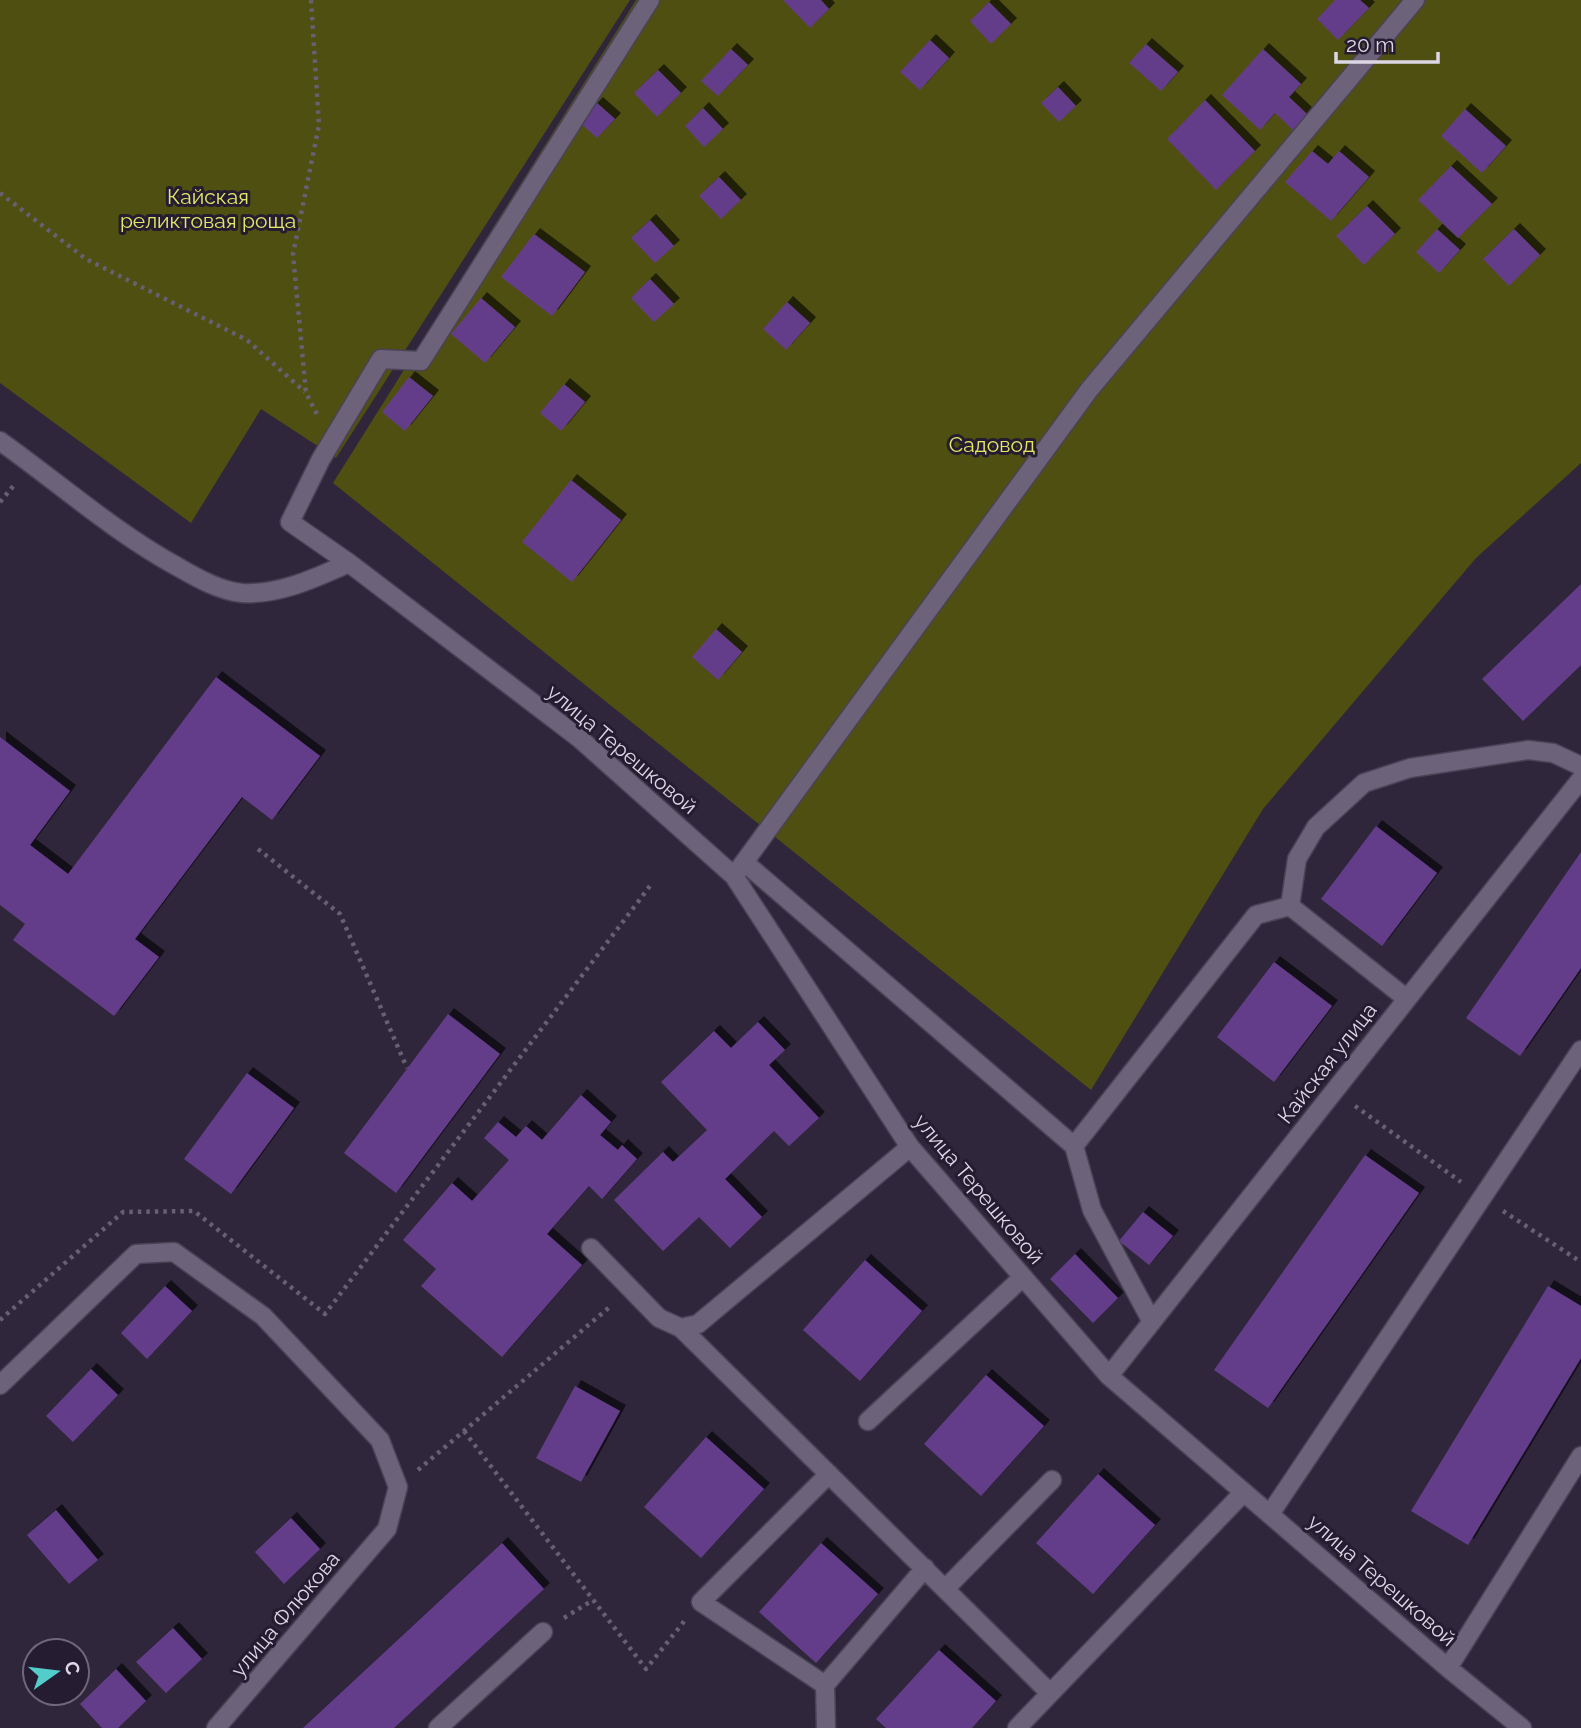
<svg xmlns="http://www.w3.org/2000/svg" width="1581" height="1728" viewBox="0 0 1581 1728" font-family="Raleway,sans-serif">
<defs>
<filter id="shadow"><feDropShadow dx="6" dy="-6" stdDeviation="0" flood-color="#0009"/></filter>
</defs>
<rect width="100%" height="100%" fill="#2f263b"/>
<path fill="#4e4f10" d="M0,0H630L336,458L261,409L191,523L0,383Z
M636,0H1581V463L1476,558L1263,809L1091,1090L333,483Z"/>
<path fill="#633e89" filter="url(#shadow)" d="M783,0H821L829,9L810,28Z
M1335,0H1360L1369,8L1338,40L1317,19Z
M989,2L1011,24L991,44L970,21Z
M930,40L949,58L920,90L900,72Z
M1146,44L1178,72L1161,91L1129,63Z
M731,49L748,65L718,96L701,81Z
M1263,49L1301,84L1289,97L1309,116L1295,132L1275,113L1260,130L1222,95Z
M658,70L681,93L657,117L634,93Z
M1058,87L1076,106L1059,122L1041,103Z
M1205,100L1255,151L1216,190L1167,139Z
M597,103L615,119L597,138L579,122Z
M703,108L723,129L704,147L685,126Z
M1465,109L1506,146L1482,173L1441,136Z
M1312,151L1328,164L1339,151L1369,177L1331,221L1285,182Z
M1451,166L1492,204L1458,238L1418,200Z
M719,177L741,200L721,219L699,196Z
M1367,206L1395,234L1364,265L1336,236Z
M650,220L674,246L655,263L631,238Z
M1437,229L1460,250L1439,273L1416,252Z
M1514,229L1540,255L1509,286L1483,259Z
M534,234L585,272L552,316L501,277Z
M650,279L674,304L654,322L631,298Z
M481,298L515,327L485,363L451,334Z
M787,302L810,323L786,350L763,329Z
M409,377L433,396L405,431L382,412Z
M564,384L585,402L561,431L540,413Z
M571,480L621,520L572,582L522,542Z
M1581,584V665L1523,721L1482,679Z
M716,629L742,652L718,680L692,657Z
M216,677L320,756L272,820L242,797L135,939L159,957L114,1016L13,940L25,924L0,905V737L70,791L30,845L68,874Z
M1376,826L1437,873L1382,946L1321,899Z
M1581,852V968L1520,1056L1466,1018Z
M1274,962L1332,1006L1274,1082L1217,1037Z
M448,1014L500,1054L396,1193L344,1153Z
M758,1022L785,1050L769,1065L819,1118L789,1146L774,1131L725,1179L762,1217L730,1248L699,1217L663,1251L614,1200L663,1152L673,1162L707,1130L661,1082L714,1031L731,1048Z
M247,1073L294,1108L231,1194L184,1159Z
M581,1095L611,1122L600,1135L618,1150L622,1145L637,1159L602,1199L589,1186L547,1234L582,1265L502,1357L421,1286L436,1269L403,1240L452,1183L472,1201L509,1160L484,1138L498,1122L516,1137L526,1126L542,1140Z
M1365,1155L1419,1193L1268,1408L1214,1370Z
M1143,1212L1173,1236L1149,1265L1119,1241Z
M1075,1254L1118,1298L1093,1323L1050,1279Z
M865,1260L922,1311L860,1381L803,1330Z
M165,1286L192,1311L147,1359L121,1333Z
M1548,1286L1581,1306V1358L1468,1545L1411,1511Z
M91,1369L118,1395L73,1442L46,1416Z
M986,1375L1044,1426L981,1496L924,1444Z
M575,1386L620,1411L581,1482L536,1458Z
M706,1437L764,1489L701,1558L644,1507Z
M1098,1474L1155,1525L1093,1594L1036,1543Z
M56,1510L98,1560L69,1584L27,1535Z
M291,1518L320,1549L284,1584L255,1552Z
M502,1543L544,1589L394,1728H303Z
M821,1543L878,1594L816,1663L759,1612Z
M173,1628L202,1659L166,1693L136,1662Z
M939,1650L996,1701L972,1728H886L876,1719Z
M116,1669L146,1701L118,1728H102L80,1704Z"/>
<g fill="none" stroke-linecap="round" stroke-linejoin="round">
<g stroke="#4a4355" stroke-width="21">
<path id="minor" d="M650,0L421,361L381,359L321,459L290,522L349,563L579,738L734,876L910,1147L1109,1376L1448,1668L1522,1728
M0,441C59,483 114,532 178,567C197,578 220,591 242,593C280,595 315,578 349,563
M744,862L1074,1146
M734,876L1089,390L1415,0
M1290,906L1297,859L1316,827L1364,783L1410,768L1528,750L1553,753L1581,766
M591,1248L659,1318L681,1328L698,1324L910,1147
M1152,1322L1092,1210L1074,1146L1256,915L1290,906L1407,999
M681,1328L1050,1693
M1109,1376L1581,779
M0,1385L136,1254L174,1252L263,1316L380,1440L398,1487L387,1529L216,1728
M868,1421L1023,1277
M1270,1514L1581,1050
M945,1589L1052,1480
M1448,1668L1581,1456
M825,1685L925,1568
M438,1728L543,1632
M826,1728L825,1685L701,1602L829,1474
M1017,1728L1244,1492"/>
</g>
<path stroke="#675f72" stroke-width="4.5" stroke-dasharray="3.5 5" stroke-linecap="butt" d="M311,0L319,125L293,254L306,393L318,416
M0,193L86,259L247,340L305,392
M0,502L15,484
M258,849L340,914L407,1068
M1355,1106L1461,1182
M1503,1211L1581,1262
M0,1320L123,1212L194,1211L325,1314L650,886
M464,1431L646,1669L686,1619
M418,1470L612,1305
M564,1618L593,1600"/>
<use href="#minor" stroke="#6c627a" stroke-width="18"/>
</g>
<g text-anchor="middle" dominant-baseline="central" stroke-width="6" stroke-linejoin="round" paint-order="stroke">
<g font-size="21" fill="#e3e764" stroke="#251c31">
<text x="208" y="196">Кайская<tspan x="208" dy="24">реликтовая роща</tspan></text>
<text x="992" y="444">Садовод</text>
</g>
<g font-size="21" fill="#ddd7e5" stroke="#251c31">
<text transform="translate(622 749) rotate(40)">улица Терешковой</text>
<text transform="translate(1327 1063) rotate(-52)">Кайская улица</text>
<text transform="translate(979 1189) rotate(50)">улица Терешковой</text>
<text transform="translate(1382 1580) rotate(41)">улица Терешковой</text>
<text transform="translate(285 1614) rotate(-50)">улица Флюкова</text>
</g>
</g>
<g transform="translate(56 1672) rotate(76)"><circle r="33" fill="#251c31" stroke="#6f6779" stroke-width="2"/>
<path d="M0-5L12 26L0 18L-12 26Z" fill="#53cdca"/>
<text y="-10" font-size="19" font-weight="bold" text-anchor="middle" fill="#ddd7e5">С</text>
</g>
<path d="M1336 52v10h102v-10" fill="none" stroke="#ddd7e5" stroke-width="3.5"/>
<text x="1346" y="52" font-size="21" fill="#ddd7e5" stroke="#251c31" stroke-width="5" paint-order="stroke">20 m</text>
</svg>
